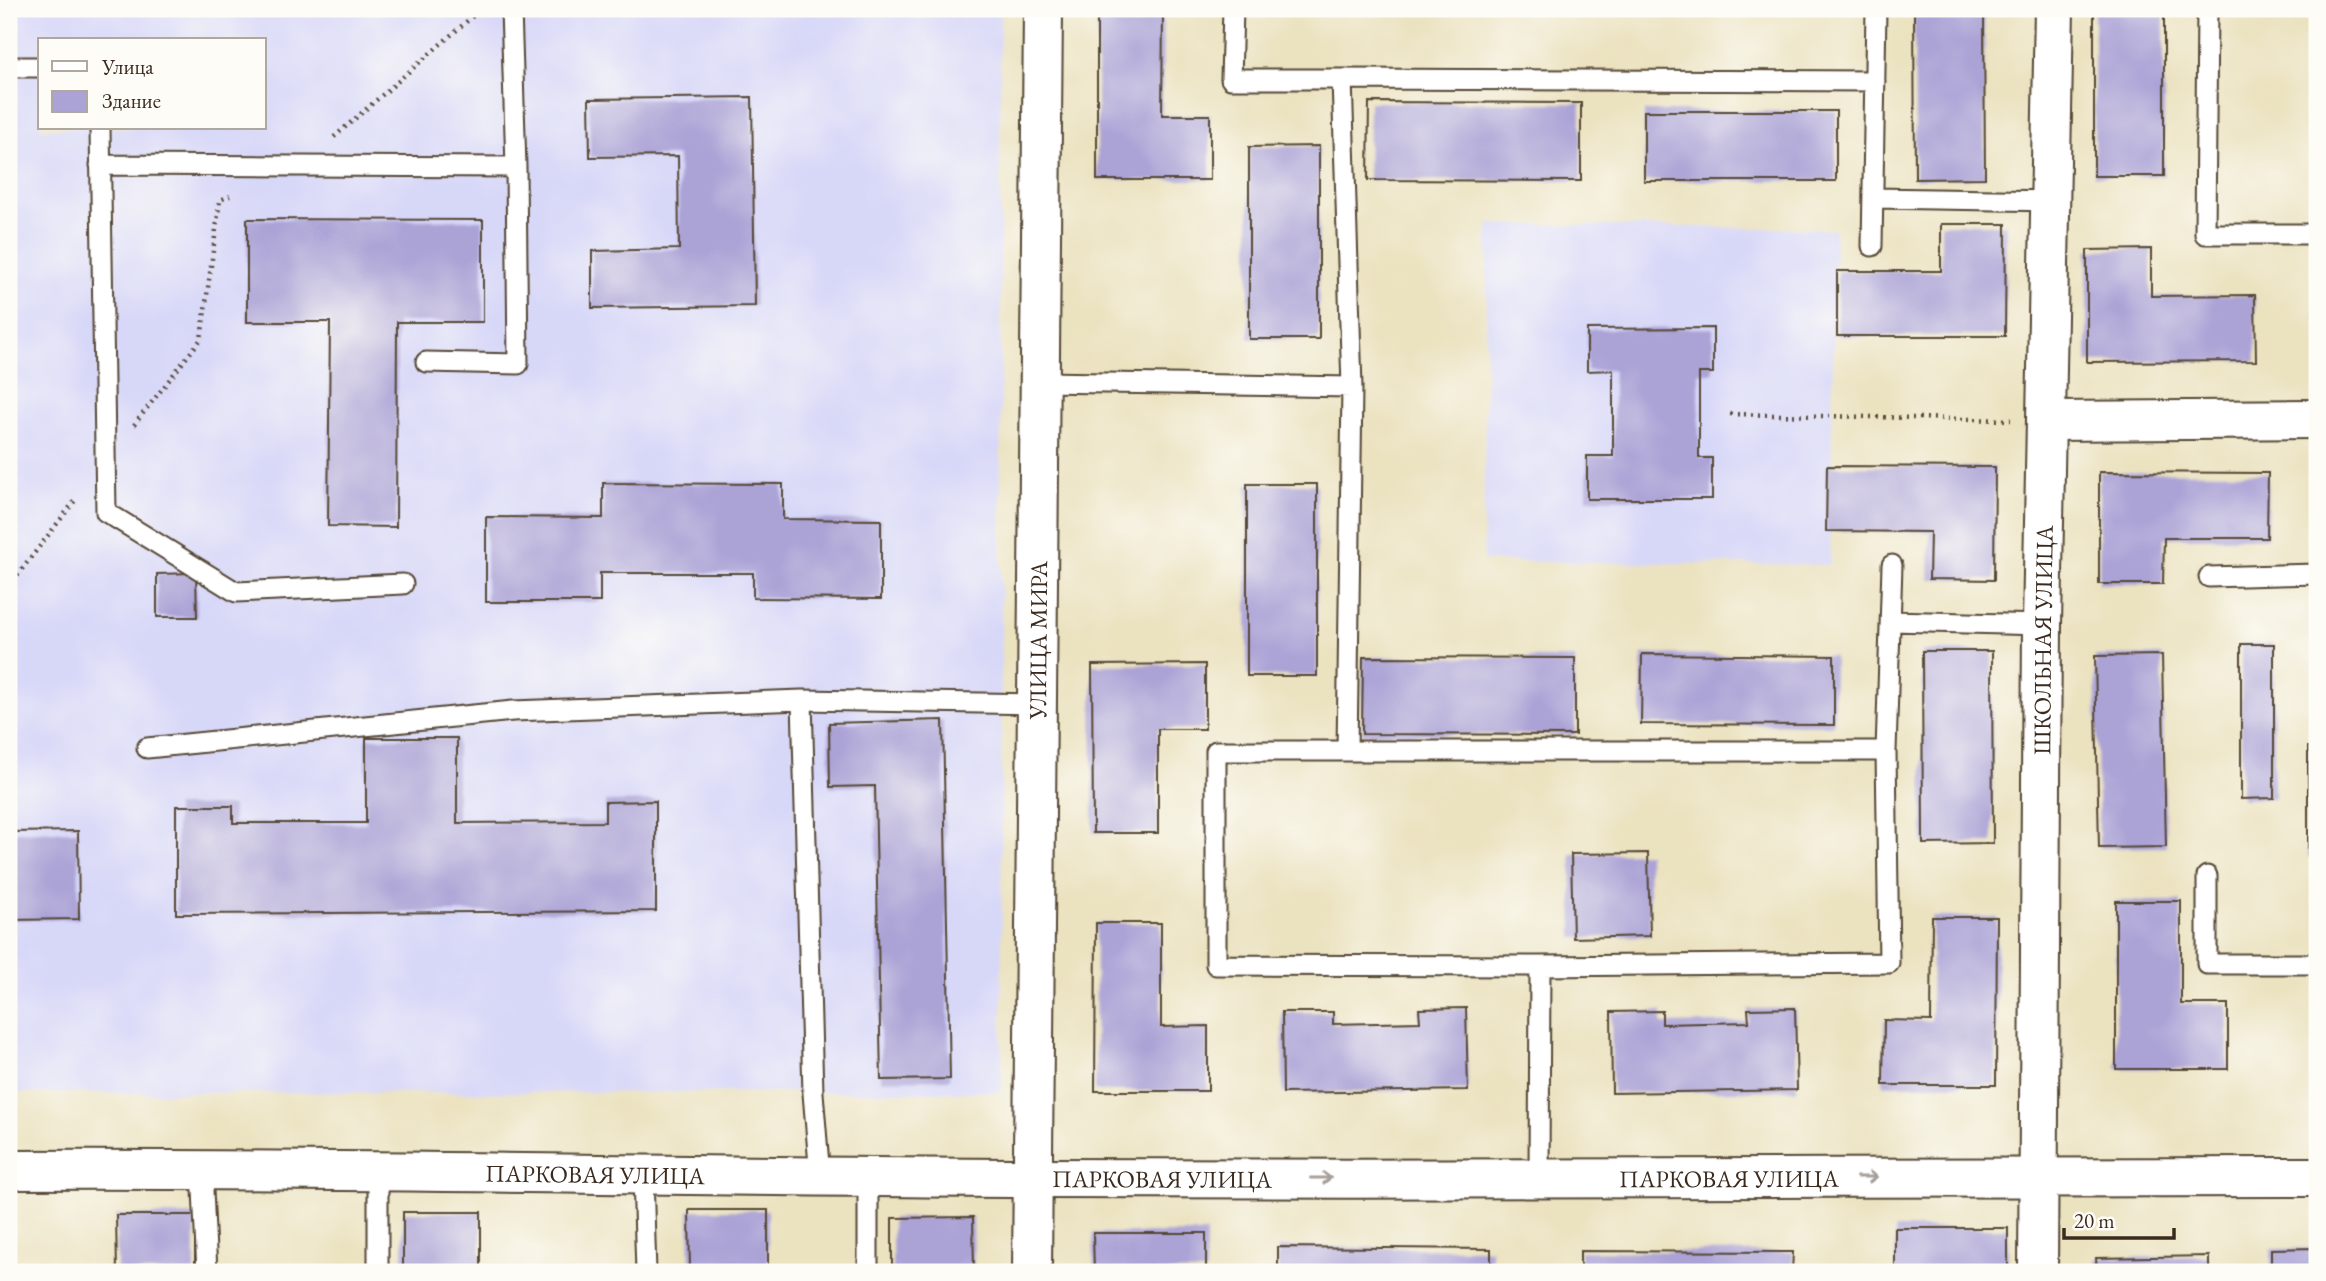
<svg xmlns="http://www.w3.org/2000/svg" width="2326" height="1281" viewBox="0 0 2326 1281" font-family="'EB Garamond',serif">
<rect width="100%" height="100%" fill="#fdfcf7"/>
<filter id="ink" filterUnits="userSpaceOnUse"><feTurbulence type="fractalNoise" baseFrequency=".0143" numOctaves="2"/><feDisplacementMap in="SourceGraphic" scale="14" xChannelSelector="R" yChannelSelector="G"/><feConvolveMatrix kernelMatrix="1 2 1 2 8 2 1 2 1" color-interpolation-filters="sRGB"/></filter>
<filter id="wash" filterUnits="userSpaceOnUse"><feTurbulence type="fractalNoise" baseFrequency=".00686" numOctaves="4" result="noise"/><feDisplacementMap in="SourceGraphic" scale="28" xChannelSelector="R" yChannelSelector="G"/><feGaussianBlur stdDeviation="1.57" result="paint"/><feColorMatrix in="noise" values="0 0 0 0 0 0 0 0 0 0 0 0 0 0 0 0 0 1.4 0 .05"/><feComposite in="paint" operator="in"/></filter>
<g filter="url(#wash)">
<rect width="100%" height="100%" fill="#ebe2c0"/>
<path fill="#d7d7f8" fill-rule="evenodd" d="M9,9H1000L1002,1092L9,1093ZM40,40H264V128H40Z
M1488,224L1835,229L1830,565L1483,561Z"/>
<g id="blocks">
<path fill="#aba3d6" d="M1914,9H1984L1985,178L1915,179Z
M2094,9H2164V176H2094Z
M1097,12H1163L1162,115H1210V180H1097Z
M752,97L755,306L592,308V251L679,249L678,156L590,157L589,99Z
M1369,102L1581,103V181L1368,180Z
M1644,111H1836V181H1644Z
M1319,146V339H1249V147Z
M247,219L483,220V322H397L396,527L328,526L330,322H247Z
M1941,224H2006L2005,336H1837V271H1941Z
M2151,249V296L2255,295L2256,361L2087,362V250Z
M2314,287H2317V321H2315Z
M1713,328V373H1699V458H1712V499H1587V456H1613V370L1587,371V329Z
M1827,466L1995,467L1994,580L1929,579L1930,532L1826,531Z
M2099,472L2268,473L2267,538H2164L2163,584H2099Z
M603,483L783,484V519L881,520V599L753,598V573H600V602H486V517L603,518Z
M1247,484H1317V676H1247Z
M196,573L197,617H157V574Z
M2241,644H2274V798L2241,799Z
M1922,651H1992L1993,843L1923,844Z
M1642,654L1834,656V725L1641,724Z
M2162,655L2166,847L2099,848L2095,656Z
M1363,657L1575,658V735L1362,734Z
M1205,664V729H1158V833H1093L1092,665Z
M943,720L950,1079L881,1080L875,786L830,787L829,723Z
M366,738H457V823L605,822V802L656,801V911L176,914V806H233V823H366Z
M2308,747H2317V856H2308Z
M78,831L79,919L9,920V832Z
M1648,853L1650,936L1573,938L1571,854Z
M2116,901H2181V1004H2228V1069H2116Z
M1932,917H1997L1996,1085H1883L1884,1020L1931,1021Z
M1096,923H1161V1027L1208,1026V1091H1095Z
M1466,1008L1468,1090L1283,1093L1282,1012H1333V1024L1420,1022L1419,1009Z
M1795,1008L1797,1090L1612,1093L1611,1012L1662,1011V1024L1749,1022L1748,1009Z
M689,1210H768V1272H690Z
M403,1212H481V1272H403Z
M116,1215H195V1272H117Z
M973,1217L974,1272H892V1218Z
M1895,1228H2008V1272H1895Z
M1093,1233H1206V1272H1094Z
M1278,1247L1491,1249V1272H1278Z
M2317,1248V1272H2271V1249Z
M1580,1251L1793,1252L1792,1272H1580Z
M2209,1256V1272H2097L2096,1258Z"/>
</g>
</g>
<g filter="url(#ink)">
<use href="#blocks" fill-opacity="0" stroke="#554636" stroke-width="2"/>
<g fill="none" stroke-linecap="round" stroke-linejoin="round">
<g stroke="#554636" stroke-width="23">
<path id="service" d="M511,9L516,167
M2207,9L2205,234H2317
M9,67H40
M1342,79L1875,81
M100,128L106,512L236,592L403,584
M100,165L516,167L518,364L426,362
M1873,198L2053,201
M1872,246L1876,9
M1042,382L1352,387L1342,79H1231L1233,9
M2209,577L2317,574
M1891,621L2042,625
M147,748L513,711L802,700
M1347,751L1352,387
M2207,876V964H2317
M1540,966L1889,963L1886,751
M202,1169L207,1272
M643,1176L646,1272
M820,1177L813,1093L802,700L1038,704
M1539,1178L1540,966L1216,965V751H1886L1892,565
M378,1272V1169
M868,1272V1177"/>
</g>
<g stroke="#554636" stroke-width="42">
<g id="minor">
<path d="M2047,421L2317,419"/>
<path id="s1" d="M9,1170C349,1168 689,1177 1030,1178C1459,1180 1888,1177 2317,1177"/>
<path id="s2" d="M2038,1272L2042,625L2054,9"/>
</g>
</g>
<g stroke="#554636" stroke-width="42">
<g id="tertiary">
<path id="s3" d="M1032,1272L1043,9"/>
</g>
</g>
<path stroke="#554636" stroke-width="4.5" stroke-dasharray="2 5" stroke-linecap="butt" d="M334,137L481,9
M1730,414L2011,420
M134,425L201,339L220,200L230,196
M9,586L77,498"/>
<use href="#service" stroke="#fff" stroke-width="19"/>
<use href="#minor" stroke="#fff" stroke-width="38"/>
<use href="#tertiary" stroke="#fff" stroke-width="38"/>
</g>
<defs><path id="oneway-shaft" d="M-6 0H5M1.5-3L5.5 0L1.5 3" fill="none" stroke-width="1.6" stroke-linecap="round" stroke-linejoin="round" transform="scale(1.75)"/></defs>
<g stroke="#a79f9a">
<use href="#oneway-shaft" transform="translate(1867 1177)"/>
<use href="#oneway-shaft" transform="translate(1321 1178)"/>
</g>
</g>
<g text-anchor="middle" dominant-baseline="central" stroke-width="7" stroke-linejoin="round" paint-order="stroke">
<g font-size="24" fill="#3b2a1e" stroke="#fdfcf7">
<text stroke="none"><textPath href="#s2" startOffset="632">ШКОЛЬНАЯ УЛИЦА</textPath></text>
<text stroke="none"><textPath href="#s3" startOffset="632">УЛИЦА МИРА</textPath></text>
<text stroke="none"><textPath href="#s1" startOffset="586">ПАРКОВАЯ УЛИЦА</textPath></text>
<text stroke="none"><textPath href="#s1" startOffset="1153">ПАРКОВАЯ УЛИЦА</textPath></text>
<text stroke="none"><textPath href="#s1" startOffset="1720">ПАРКОВАЯ УЛИЦА</textPath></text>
</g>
</g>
<rect width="2326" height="1281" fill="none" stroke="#fdfcf7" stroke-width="35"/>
<rect x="38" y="38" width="228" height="91" fill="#fdfcf7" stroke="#afa8a0" stroke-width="2"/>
<rect x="52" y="61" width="35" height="10" fill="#ffffff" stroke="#afa8a0" stroke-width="2"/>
<text x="102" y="74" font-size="21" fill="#3b2a1e">Улица</text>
<rect x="52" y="91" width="35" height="21" fill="#aba3d6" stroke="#afa8a0" stroke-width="2"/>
<text x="102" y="108" font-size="21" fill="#3b2a1e">Здание</text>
<path d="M2064 1228v10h110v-10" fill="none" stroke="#3b2a1e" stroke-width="3.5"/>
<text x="2074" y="1228" font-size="21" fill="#3b2a1e" stroke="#fdfcf7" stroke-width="5" paint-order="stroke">20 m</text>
</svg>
